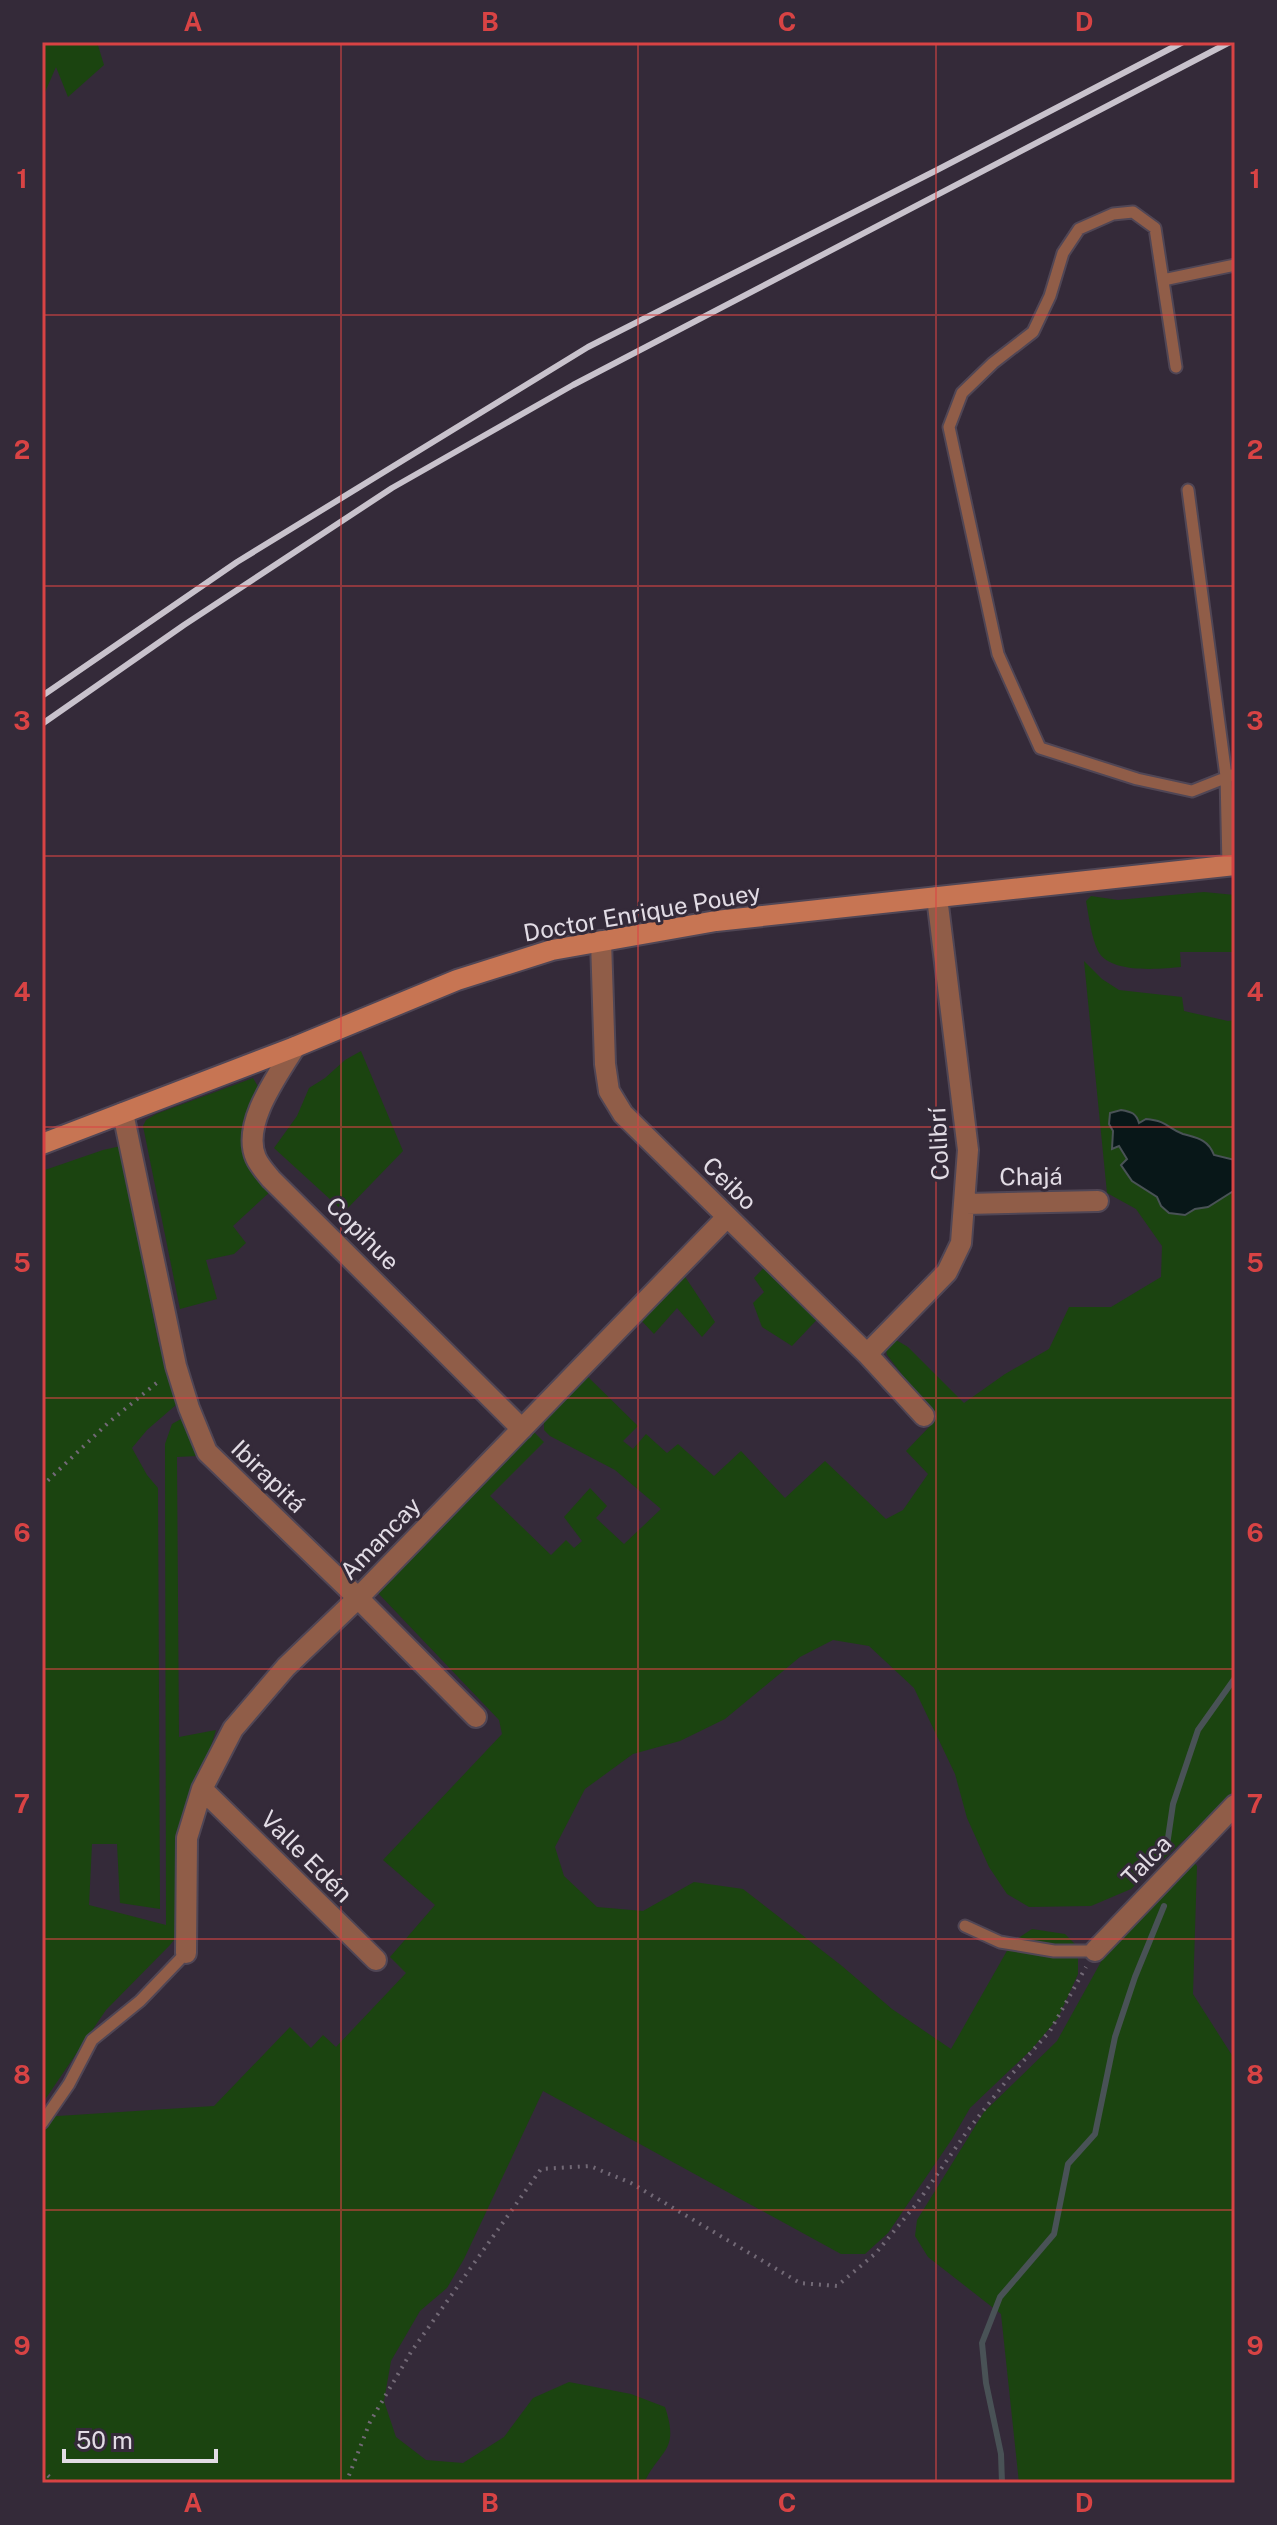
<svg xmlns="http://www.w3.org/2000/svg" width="1277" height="2525" viewBox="0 0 1277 2525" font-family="'Public Sans',sans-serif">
<rect width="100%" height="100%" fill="#342a39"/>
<path fill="#1b4410" d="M42,42H97L104,65L68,97L56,67L42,99Z
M1204,892L1235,895V952H1180L1181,967C1159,969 1110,974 1098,951C1091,936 1089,917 1086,901L1091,896L1118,900Z
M1084,961L1102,979L1119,990L1182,997L1184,1011L1228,1021L1235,1020V1793L1131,1889L1091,1906L1029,1907L1007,1894L989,1867L967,1818L955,1774L914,1688L869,1646L833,1640L800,1657L725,1719L680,1741L633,1754L585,1789L555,1847L564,1876L597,1907L643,1911L694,1882L743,1889L842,1966L892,2009L951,2049L1012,1942L1032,1929L1065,1934L1078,1947V1974L1058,2018L1031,2050L970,2108L952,2139L888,2233L865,2254H841L543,2091L464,2259L447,2288L420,2311L391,2361L384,2401L396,2437L426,2460L463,2463L504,2437L533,2398L569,2382L631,2394L665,2407C680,2452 660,2449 644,2483H42V2117L214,2106L290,2027L311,2048L323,2035L336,2047L406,1973L390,1957L435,1905L383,1860L502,1734L499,1720L378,1593L380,1583L531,1429L544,1442L490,1496L551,1555L566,1540L574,1548L582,1541L564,1517L590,1488L607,1506L596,1518L624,1544L661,1509L615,1470L550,1436L544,1430V1416L585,1374L638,1426L623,1441L633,1449L646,1434L667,1453L678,1444L714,1476L741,1451L785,1498L825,1461L886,1519L903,1510L928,1474L906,1451L930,1426L928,1408L887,1355L884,1340L891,1337L908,1347L964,1403L1005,1374L1049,1349L1069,1307H1111L1161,1277L1162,1246L1136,1209L1107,1193Z
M361,1051L403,1151L344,1212L274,1148L297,1116L309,1088L325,1078L345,1060Z
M253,1078L260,1090L252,1103L272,1190L233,1226L246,1243L234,1254L206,1260L217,1299L180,1309L143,1126L146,1120L156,1114Z
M121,1146L158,1341L177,1404L147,1430L132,1448L147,1475L158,1488L160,1909L120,1903L117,1844H92L89,1905L166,1925L165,1444L172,1424L190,1414L217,1455L177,1457L179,1737L216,1730L180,1846V1932L170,1945L106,2010L42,2104V1171L103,1150Z
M776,1255L827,1309L792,1346L762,1327L753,1303L764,1292L754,1278Z
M682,1272L715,1322L702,1337L677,1308L654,1334L638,1317Z
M1190,1858L1197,1866L1193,1994L1235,2060V2483H1019L1001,2314L928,2257L915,2236L917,2220L984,2112L1057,2041L1102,1960L1130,1917Z"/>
<path fill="#081718" stroke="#495256" stroke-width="2" d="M1121,1110C1132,1112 1136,1113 1139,1123L1146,1119C1168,1121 1167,1128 1183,1134C1197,1138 1208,1139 1214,1155L1235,1160V1190L1208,1207L1195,1209L1185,1215L1169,1213L1161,1206L1157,1197L1132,1181L1121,1165L1127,1159L1119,1146L1112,1149L1113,1131L1109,1124L1110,1113Z"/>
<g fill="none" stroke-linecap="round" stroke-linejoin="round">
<path stroke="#495256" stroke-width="6" d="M1167,1845L1173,1804L1198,1730L1235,1678
M1002,2483L1001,2454L986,2383L982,2343L1000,2297L1054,2234L1068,2164L1095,2134L1115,2037L1135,1977L1164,1906"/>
<g stroke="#504655" stroke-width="15">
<path id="lane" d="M1163,280L1235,265
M1176,367L1155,228L1133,212L1113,214L1079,229L1063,253L1050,296L1033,332L993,363L962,393L949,427L998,654L1040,748L1137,779L1192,791L1235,774
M1188,490L1226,776L1228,865
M965,1926L1000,1942L1054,1951H1095
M42,2123L69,2084L92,2040L140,2001L186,1953"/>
</g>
<g stroke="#504655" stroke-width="24">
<path id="street" d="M601,941L605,1064L609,1091L623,1114L867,1354L924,1416
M295,1047C278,1075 241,1124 256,1158C259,1165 266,1173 271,1179L522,1429
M123,1113L176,1366L189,1408L207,1452L358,1598L476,1717
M966,1204L1098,1201
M867,1354L947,1272L961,1243L968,1150L937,897
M202,1789L376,1960
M1095,1951L1235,1805
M186,1953L187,1838L202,1789L233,1729L286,1667L358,1598L727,1217"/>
</g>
<g stroke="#504655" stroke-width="24">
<path id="secondary" d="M42,1144L295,1047L457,980L552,950L716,921L1235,865"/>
</g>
<path stroke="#726976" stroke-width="4" stroke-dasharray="2 6" stroke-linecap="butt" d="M42,1486L108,1423L159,1381
M42,2470L56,2483
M346,2483L370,2422L411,2352L541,2169L590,2166L631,2183L800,2283L837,2286L876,2253L918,2202L968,2130L1011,2075L1050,2031L1086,1967"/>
<use href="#lane" stroke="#905d48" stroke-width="11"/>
<use href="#street" stroke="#905d48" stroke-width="20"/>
<use href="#secondary" stroke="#c77553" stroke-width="20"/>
<path stroke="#c8c2cc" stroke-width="6" d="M42,696L237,562L588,347L937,170L1183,42
M42,724L184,625L392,488L573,385L1230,42"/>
</g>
<path fill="none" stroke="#d84344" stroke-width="2" stroke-opacity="0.55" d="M341,42V2483M638,42V2483M936,42V2483M42,315H1235M42,586H1235M42,856H1235M42,1127H1235M42,1398H1235M42,1669H1235M42,1939H1235M42,2210H1235"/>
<g text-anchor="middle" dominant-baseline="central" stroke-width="6" stroke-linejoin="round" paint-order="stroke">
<g font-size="24" fill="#e2dce5" stroke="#342a39">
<text transform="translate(642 912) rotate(-10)">Doctor Enrique Pouey</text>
<text transform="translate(938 1144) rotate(-93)">Colibrí</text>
<text transform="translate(1031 1176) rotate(-1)">Chajá</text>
<text transform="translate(730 1183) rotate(44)">Ceibo</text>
<text transform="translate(363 1233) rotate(45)">Copihue</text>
<text transform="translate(269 1476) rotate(44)">Ibirapitá</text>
<text transform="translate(380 1538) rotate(-46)">Amancay</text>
<text transform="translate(307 1856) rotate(45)">Valle Edén</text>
<text transform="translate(1146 1860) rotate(-46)">Talca</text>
</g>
</g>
<rect width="1277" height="2525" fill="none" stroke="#342a39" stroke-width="88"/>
<path d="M64 2449v12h152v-12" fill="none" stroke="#e2dce5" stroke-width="4"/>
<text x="76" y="2449" font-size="24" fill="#e2dce5" stroke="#342a39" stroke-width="6" paint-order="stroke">50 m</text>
<rect x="44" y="44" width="1189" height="2437" fill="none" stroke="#d84344" stroke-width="3"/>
<g font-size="26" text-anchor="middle" font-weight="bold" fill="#d84344">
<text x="193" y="31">A</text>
<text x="490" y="31">B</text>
<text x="787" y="31">C</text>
<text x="1084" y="31">D</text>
<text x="22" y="188">1</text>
<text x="1255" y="188">1</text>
<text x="22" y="459">2</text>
<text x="1255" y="459">2</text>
<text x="22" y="730">3</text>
<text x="1255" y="730">3</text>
<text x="22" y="1001">4</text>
<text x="1255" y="1001">4</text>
<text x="22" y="1272">5</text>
<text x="1255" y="1272">5</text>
<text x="22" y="1542">6</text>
<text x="1255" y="1542">6</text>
<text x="22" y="1813">7</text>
<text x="1255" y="1813">7</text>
<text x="22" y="2084">8</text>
<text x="1255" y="2084">8</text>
<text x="22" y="2355">9</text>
<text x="1255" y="2355">9</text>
<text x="193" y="2512">A</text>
<text x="490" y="2512">B</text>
<text x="787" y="2512">C</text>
<text x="1084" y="2512">D</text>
</g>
</svg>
